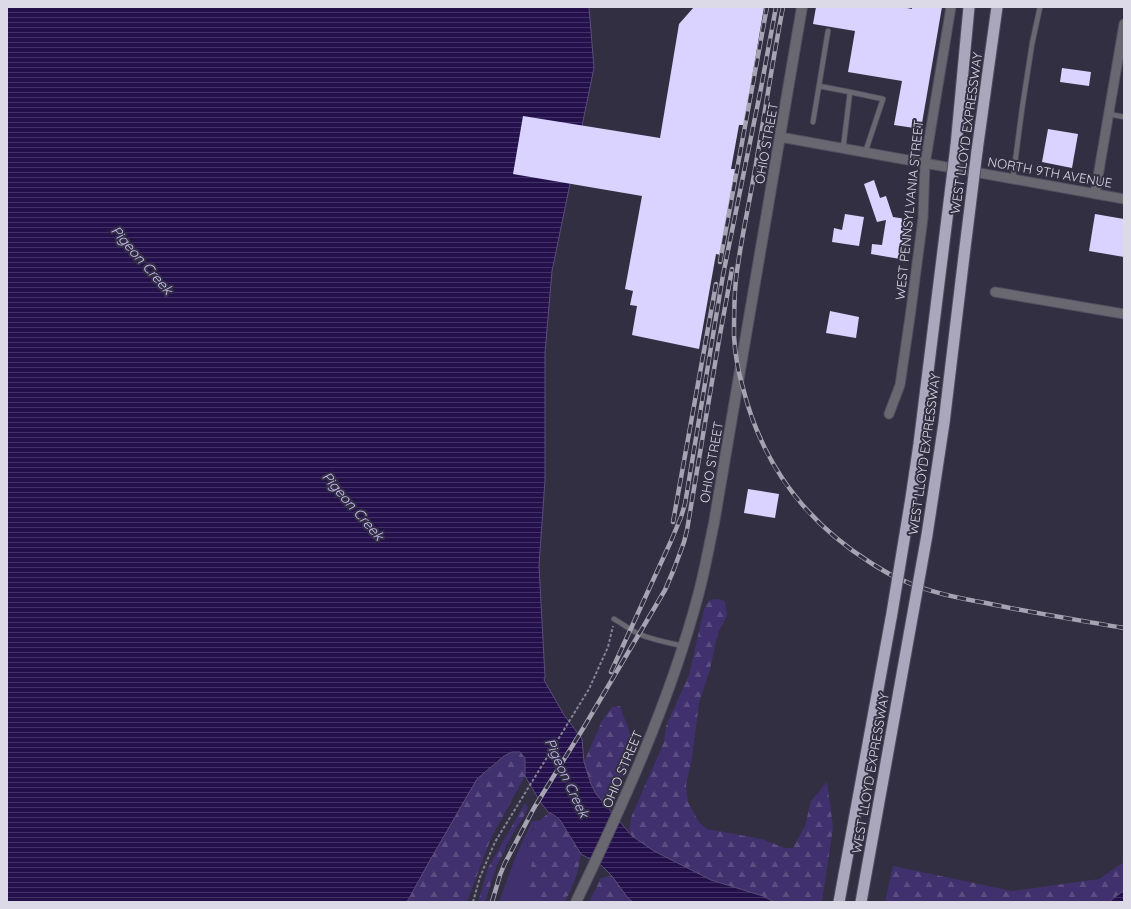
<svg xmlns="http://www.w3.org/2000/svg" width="1131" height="909" viewBox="0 0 1131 909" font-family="Quicksand,sans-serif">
<defs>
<pattern id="forest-firs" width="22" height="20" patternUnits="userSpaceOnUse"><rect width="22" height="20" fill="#40306d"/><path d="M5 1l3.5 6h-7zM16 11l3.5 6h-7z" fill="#5b4d82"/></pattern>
<pattern id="water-rules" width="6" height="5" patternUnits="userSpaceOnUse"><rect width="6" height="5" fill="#24104b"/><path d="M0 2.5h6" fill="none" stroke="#433265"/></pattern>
</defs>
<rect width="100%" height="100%" fill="#332f42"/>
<path fill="#40306d" d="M541,820L532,830L527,845L532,860L529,876L524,884L540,902L568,896L565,902H499L515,858L532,821Z"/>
<path fill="url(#forest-firs)" d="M718,599L725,601L727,616L718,633L710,669L699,703L692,758L686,785L688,802L699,822L707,829L762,839L785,848H793L805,826L811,801L827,782L833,827L822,902H774L763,896L711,880L654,851L632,836L629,829L632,815L664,742L666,726L689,675L704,609L710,600Z
M620,706C623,716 629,728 631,739C635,760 615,787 605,804L596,794L591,784L584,762L602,721L612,707Z
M512,752H520L525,758V776L491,838L467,902H407L429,862L477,779L505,756Z
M525,803L528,807L523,818L516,828L509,841L506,845L505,850L497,865L485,902H478L488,868Z
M549,813C563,818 573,842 581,854L577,874L568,896L540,902L526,895L524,884C528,877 533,867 531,858C530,854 528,850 528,846C527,834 540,819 549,813Z
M1124,862V890L1109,902H885L893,866L1012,891L1099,879Z
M612,876L627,897L633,902H589L601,878Z"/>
<path fill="url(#water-rules)" stroke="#5b4d7a" d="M7,7H589L594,68L552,271L545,353V480L539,566L545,677L544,680L564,715L582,739L584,762L591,784L596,794L632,836L654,851L711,880L763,896L774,902H633L627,897L612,876L602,866L581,854L560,820L554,815L549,813L541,803L525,776V758L520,752H512L504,756L477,779L429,862L407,902H7Z
M1124,890V902H1109Z"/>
<path fill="#dad3ff" d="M694,7H764L744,125H739L731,169H735L720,255L716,254L699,349L632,335L637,306L630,305L633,291L625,289L642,196L513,174L523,116L660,138L679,24Z
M816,7H902L912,9V7H942L921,129L894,125L902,81L848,72L855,31L813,24Z
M1062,68L1091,72L1089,86L1060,82Z
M1048,129L1078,134L1072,168L1042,162Z
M874,180L880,198L886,196L893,217L906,219L900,259L871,254L872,244L882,245L886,220L877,222L864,184Z
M845,214L864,217L859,246L832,242L834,228L842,230Z
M1095,214L1124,219V257L1089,251Z
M830,311L859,317L856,338L826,333Z
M748,489L779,494L775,518L744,513Z"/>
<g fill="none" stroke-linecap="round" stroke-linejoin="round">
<g stroke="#514e60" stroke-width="6">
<path id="service" d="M819,86L850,92
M1109,114L1124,117
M813,122L828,31
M843,149L850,92L883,99L865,153
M1013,178L1022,109L1032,44L1040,7
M614,619C623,624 630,630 639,634C653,640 669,643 683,646"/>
</g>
<g stroke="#514e60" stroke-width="11">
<path id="minor" d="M780,137L1124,199
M1095,194L1124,24
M995,292L1124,314
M889,414L900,385L910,317L923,218L925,164L951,7"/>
</g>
<g stroke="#514e60" stroke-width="12">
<path id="tertiary" d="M576,902C624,802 671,699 699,592C705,569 709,546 714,523L802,7"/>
</g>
<g stroke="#514e60" stroke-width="13">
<path id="trunk" d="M956,146L969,7
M977,151L997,7"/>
</g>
<path stroke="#858291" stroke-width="2" stroke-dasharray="3 2" stroke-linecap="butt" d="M473,902L480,877L495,842L589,689L608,647L613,626"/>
<use href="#service" stroke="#696871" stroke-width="4.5"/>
<use href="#minor" stroke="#696871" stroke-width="9"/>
<use href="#tertiary" stroke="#696871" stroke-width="10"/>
<use href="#trunk" stroke="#aaa6bc" stroke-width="11"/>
<g stroke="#a6a4b2" stroke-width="4.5">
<path id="rail" d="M783,7C772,63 764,119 754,175C748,210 740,244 736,279C734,298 734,317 734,336C735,354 738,371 743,388C762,464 804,521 871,563C881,569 891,576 902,580C928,592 958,598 986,603C1032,613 1078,620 1124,628
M720,262L767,7
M673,522L716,284
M611,672L671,541L681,517L685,504L723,275L761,88L776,7
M492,902L500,875L505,863L534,808L584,727L665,590L674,569L684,542L687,530L719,340L732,269"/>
</g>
<use href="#rail" stroke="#332f42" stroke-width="3" stroke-dasharray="9" stroke-linecap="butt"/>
<g stroke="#514e60" stroke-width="13" stroke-linecap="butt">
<path id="trunk-bridge" d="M839,902L892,613L911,498L919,444L956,146
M861,902L927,535L944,423L964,256L977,151"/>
</g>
<use href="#trunk-bridge" stroke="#aaa6bc" stroke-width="11"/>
</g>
<g text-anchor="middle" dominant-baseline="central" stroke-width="4" stroke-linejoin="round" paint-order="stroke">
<g font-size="13" fill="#dcdae6" stroke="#332f42">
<text transform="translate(966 133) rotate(-82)">WEST LLOYD EXPRESSWAY</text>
<text transform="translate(766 143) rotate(-80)">OHIO STREET</text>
<text transform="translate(1050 172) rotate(10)">NORTH 9TH AVENUE</text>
<text transform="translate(909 210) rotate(-84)">WEST PENNSYLVANIA STREET</text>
<text transform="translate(924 454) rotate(-82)">WEST LLOYD EXPRESSWAY</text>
<text transform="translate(711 462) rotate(-80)">OHIO STREET</text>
<text transform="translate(622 769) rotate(-67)">OHIO STREET</text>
<text transform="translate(870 773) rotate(-80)">WEST LLOYD EXPRESSWAY</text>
</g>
<g font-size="14" font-style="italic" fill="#c6bcf5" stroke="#332f42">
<text transform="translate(142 260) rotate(49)">Pigeon Creek</text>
<text transform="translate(353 506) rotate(49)">Pigeon Creek</text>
<text transform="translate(567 778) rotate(65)">Pigeon Creek</text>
</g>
</g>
<rect width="1131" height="909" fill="none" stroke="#dcdae6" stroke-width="16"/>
</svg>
